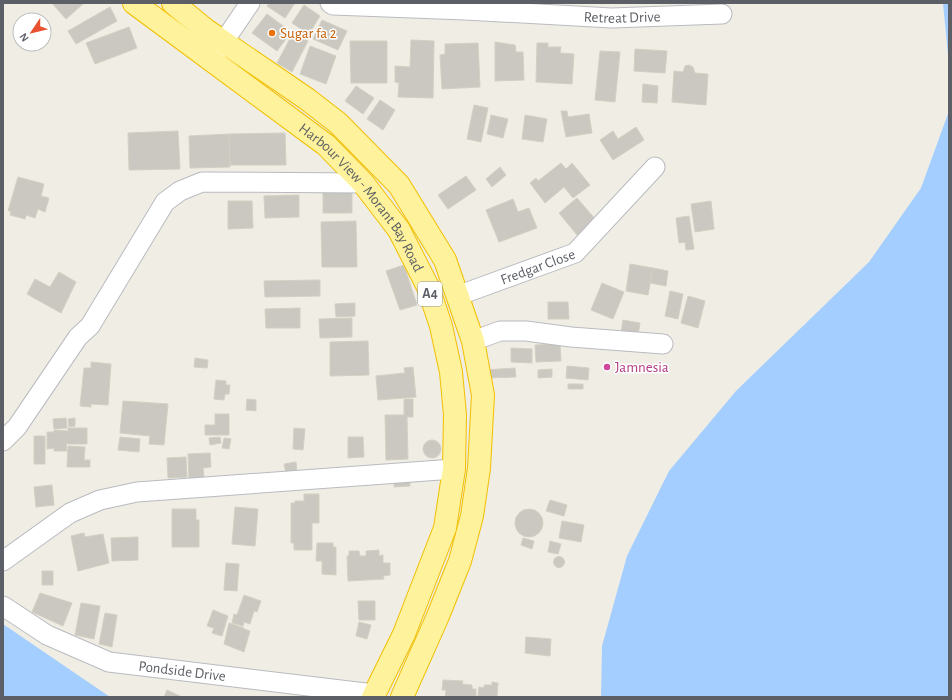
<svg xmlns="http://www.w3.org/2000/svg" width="952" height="700" viewBox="0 0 952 700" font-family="'Alegreya Sans',sans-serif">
<rect width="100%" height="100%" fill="#efede4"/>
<path fill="#a4ceff" d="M943,3H949V65Z
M949,111V697H601L602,646L627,556L669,471L736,391L869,262L921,188Z
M3,624L110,697H3Z"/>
<path fill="#cac8c0" stroke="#d3d0c3" d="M52,3H84L66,19Z
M269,3H295L285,18L267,6Z
M304,5L320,16L309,34L292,23Z
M110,7L117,21L76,44L68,31Z
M267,14L291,32L277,51L252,33Z
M322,20L347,31L338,50L313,39Z
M129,27L137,48L95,64L86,43Z
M293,33L308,41L292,72L277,63Z
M411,40L434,41L433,98L398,97L399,83L395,82V66L410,67Z
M350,41H387V83H351Z
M495,42L515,45L516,52H523L524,80L495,81Z
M478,43L480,87L442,89L440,55L445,54V44Z
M537,43H548V47H561L560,53L574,54L572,84L536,82Z
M310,46L336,56L326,84L300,74Z
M635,49L667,51L665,73L634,71Z
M600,51L620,52L615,102L595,100Z
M689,65L693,67L695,73L708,74L706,105L672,102L674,71L683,72L685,66Z
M643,84L658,86L657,103L642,102Z
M356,86L374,98L363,114L345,101Z
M380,100L395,110L383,130L367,119Z
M474,105L488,108L481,142L467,139Z
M561,111H567L568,117L589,114L592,133L566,137Z
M491,115L508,119L503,138L487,134Z
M525,115L547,119L543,142L522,139Z
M636,127L644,140L613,160L600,140L613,131L618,139Z
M178,131L180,169L129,170L128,133Z
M285,133L286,165H230L229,134Z
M229,134L230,167L190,168L189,136Z
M561,163L566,169L572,163L590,185L573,198L564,187L545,203L530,183L536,178L538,181Z
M500,167L506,175L492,187L486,179Z
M466,176L476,190L448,209L438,195Z
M18,177L44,184L41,196L49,198L45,212L38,209L35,218L26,215L25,219L10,215L11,211H8Z
M352,190V213H323V191Z
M299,195V217L265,218L264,196Z
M577,198L596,220L577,235L559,213Z
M513,199L518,212L529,208L537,228L499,242L486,210Z
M228,201H252L253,228L228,229Z
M711,201L714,229L695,232L691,204Z
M689,216L694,249L686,250L685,242L679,243L676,218Z
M356,221L357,267H322L321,222Z
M630,264L653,268L648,295L626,291Z
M404,265L417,305L400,310L386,271Z
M653,268L668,271L666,286L650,283Z
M59,272L76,282L61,313L27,294L35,279L50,287Z
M320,280V296L265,297L264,281Z
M602,283L624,292L613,319L591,310Z
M670,291L683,294L678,319L665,316Z
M688,296L705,301L698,328L681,323Z
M548,302H568L569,319H548Z
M355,303V316L336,317L335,304Z
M300,308V328H266L265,309Z
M352,318V337L320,338L319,319Z
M623,320L640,323L637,342L620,338Z
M368,341L369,375L330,376V342Z
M560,344L561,361L536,362L535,345Z
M511,348L532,349V363L511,362Z
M195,358L208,360L207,368L194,367Z
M91,362L111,364L108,405L91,404V407L80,406L84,368H91Z
M567,366L589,368L588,380L566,378Z
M413,367L416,397L378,400L376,376L405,373L404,368Z
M515,368L516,377L485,378L484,370Z
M552,369V377L538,378V370Z
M216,380L226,381V385H230L229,394H225L224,400L214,399Z
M568,384H583V389H568Z
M247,399L256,400V411L246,410Z
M404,399H413V417H407L408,459L386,460L385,415H404Z
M123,401L168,404L164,445L149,444L150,436L120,433Z
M215,414H229V435H205V425H215Z
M66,418L67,428L54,429L53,419Z
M75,418V426L69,427L68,419Z
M68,428H87V444H68L66,443L67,451H54V448L47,449V432H54V430L68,431Z
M294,428L305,429L303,450L293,449Z
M34,436H45V464H34Z
M120,437L140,439L139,452L118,450Z
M220,437L221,443L210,445L209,438Z
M348,437H363L364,457L348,458Z
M224,438L231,439L229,449L222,448Z
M423 449a9 9 0 1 1 18 0a9 9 0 1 1-18 0Z
M68,446L85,447L84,460H90V467H67Z
M210,453L211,467L203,468L204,477L189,478L188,454Z
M186,457L187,477L168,478L167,458Z
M296,462L297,471L286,473L284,464Z
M410,476V486L394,487V477Z
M52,485L54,505L36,507L34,487Z
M304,494H319V523H312V550H294V543H291V503H295V501H304Z
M550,500L567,505L564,516L546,511Z
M235,507L258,509L255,546L232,544Z
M172,509H196V520H199V547H172Z
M515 523a14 14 0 1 1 28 0a14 14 0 1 1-28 0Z
M562,521L584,525L581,542L559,538Z
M84,533L85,537L103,534L109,563L78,571L71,536Z
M138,537V560L112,561L111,538Z
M523,538L534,541L532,549L521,545Z
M550,541L561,544L558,554L548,552Z
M317,543H333V547H336V575L322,574V561H316Z
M379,550V556L383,555V563H390V575L383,576L384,579L348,581L347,556H349V551H359L360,556H366V551Z
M553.5 562a5.5 5.5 0 1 1 11 0a5.5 5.5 0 1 1-11 0Z
M226,563L239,564L237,591L224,590Z
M42,571H53V585H42Z
M40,593L72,603L63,626L32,612Z
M244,595L261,601L257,612L254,611L250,624L244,622L243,626L232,623L234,614L237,615Z
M358,601H375V620H359Z
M81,603L100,606L94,639L75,635Z
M213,610L228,616L222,636L212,633L214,628L207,626Z
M105,613L117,615L112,647L99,644Z
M359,622L371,625L367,639L356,636Z
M229,623L244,628V629L250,631L244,652L224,644Z
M526,637L551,639L550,656L525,653Z
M443,680L463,681L462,684L472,685V689H476V697H445L446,690H442Z
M492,682L498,683L497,697L478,696L479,687L484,688V685H492Z
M167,690L182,697H164Z"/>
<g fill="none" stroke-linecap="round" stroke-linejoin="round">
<g stroke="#b9bbc0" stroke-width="21">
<g id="minor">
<path id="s1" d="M330,3L333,5L465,10L612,18L722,14"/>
<path d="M216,53L250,3"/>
<path id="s2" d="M457,296L575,253L655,167"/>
<path d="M473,341L500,331H526L571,337L663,344"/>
<path d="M3,441L17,427L78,337L90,326L165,202L180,191L202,182L363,183"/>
<path d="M3,561L70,513L100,500L137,492L454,469"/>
<path id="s3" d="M3,606L47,635L109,662L374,694"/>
</g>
</g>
<g stroke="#f2bf01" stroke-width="24">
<g id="trunk">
<path id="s4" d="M134,3L326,145L363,183L399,230L428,287L441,326L451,372L455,415L454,469L445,528L404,634L373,697"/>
<path d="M173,3L206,30L307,99L338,123L399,185L445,260L473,341L483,395L479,468L472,516L460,561L438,616L402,697"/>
</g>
</g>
<use href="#minor" stroke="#fff" stroke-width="19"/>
<use href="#trunk" stroke="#fef39c" stroke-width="22"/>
</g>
<circle fill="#e8710a" stroke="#fff" stroke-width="1.5" cx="272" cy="33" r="4"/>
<circle fill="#d1479c" stroke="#fff" stroke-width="1.5" cx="607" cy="367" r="4"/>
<g text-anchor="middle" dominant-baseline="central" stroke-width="3" stroke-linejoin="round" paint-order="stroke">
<rect fill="#fff" stroke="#8d8f93" stroke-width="1" x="418" y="282" width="24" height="24" rx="3"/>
<g font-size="14" font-weight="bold" fill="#5c5f65">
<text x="430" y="294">A4</text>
</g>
<g font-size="15" fill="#5c5f65" stroke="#fff">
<text stroke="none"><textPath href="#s1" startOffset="293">Retreat Drive</textPath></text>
<text stroke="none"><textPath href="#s4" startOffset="302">Harbour View - Morant Bay Road</textPath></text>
<text stroke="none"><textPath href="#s2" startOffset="86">Fredgar Close</textPath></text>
<text stroke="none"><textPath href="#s3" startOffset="194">Pondside Drive</textPath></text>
</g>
<g font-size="15" fill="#c56008" stroke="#fff" text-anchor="start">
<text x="280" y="33">Sugar fa 2</text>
</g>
<g font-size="15" fill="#b23c85" stroke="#fff" text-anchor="start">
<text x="615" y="367">Jamnesia</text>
</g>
</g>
<rect width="952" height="700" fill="none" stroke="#5c5f65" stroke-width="8"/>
<g transform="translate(32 32) rotate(235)"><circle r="19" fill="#ffffff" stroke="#bebfc1"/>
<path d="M0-3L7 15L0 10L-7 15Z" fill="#e95130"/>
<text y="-6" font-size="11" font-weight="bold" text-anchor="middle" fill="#5c5f65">N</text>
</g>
</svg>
